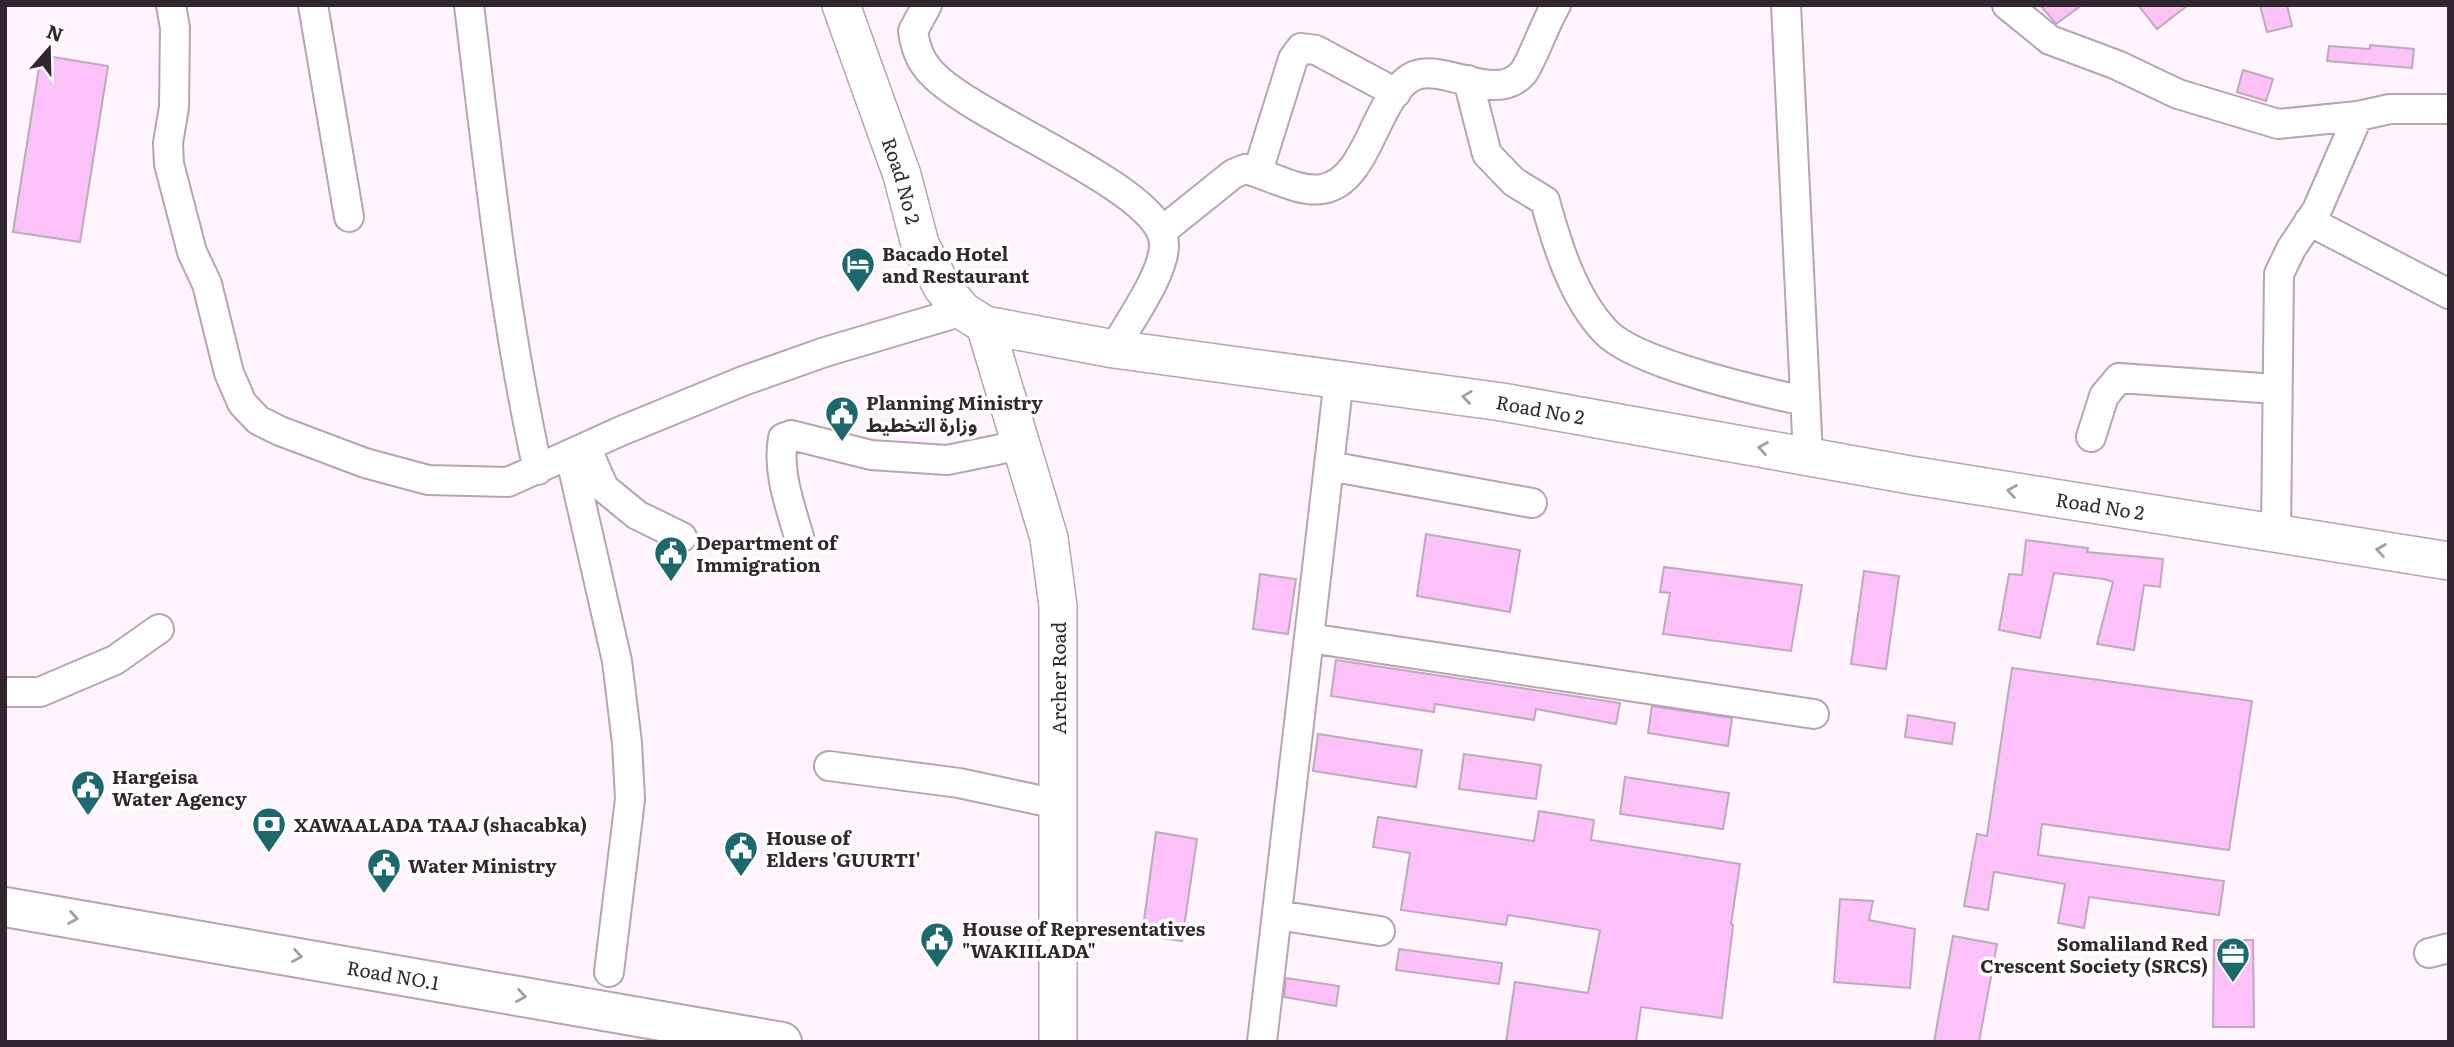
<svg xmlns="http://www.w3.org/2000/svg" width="2454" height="1047" viewBox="0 0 2454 1047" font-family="Literata,'Noto Sans Arabic',serif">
<rect width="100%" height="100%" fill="#fdf4fc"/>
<path fill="#fcc1f8" stroke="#bea9bd" stroke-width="2" d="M2040,5H2082L2056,24Z
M2138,5H2188L2157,29Z
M2260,5H2287L2292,26L2267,32Z
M2370,45L2414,49L2412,68L2327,61L2329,46L2370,49Z
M41,55L108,66L80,242L13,232Z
M2243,70L2273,79L2266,101L2237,92Z
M1426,534L1520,550L1510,612L1417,596Z
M2026,540L2088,548L2087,552L2163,559L2160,587L2144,585L2134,650L2097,644L2113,582L2104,579L2054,573L2040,638L1999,630L2009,574L2022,575Z
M1664,567L1802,585L1791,651L1663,634L1670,593L1660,592Z
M1864,571L1899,576L1886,669L1851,664Z
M1260,574L1296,579L1288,634L1253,629Z
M1336,660L1620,703L1616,724L1536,709L1534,720L1435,704L1434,712L1331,696Z
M2012,668L2252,701L2229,850L2042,824L2038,855L2224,881L2219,915L2089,897L2084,928L2058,923L2065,884L1994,872L1988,910L1964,906L1977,834L1987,836Z
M1652,706L1732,718L1728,746L1648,733Z
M1908,715L1955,723L1952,744L1905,737Z
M1318,734L1422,750L1416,787L1313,771Z
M1464,754L1541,765L1536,799L1459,789Z
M1625,777L1729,793L1723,829L1620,814Z
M1539,811L1594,820L1591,840L1740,864L1731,924L1733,925L1722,1018L1641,1007L1636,1042H1506L1515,982L1588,993L1600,930L1508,915L1506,925L1401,910L1410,853L1373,847L1378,817L1534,841Z
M1156,832L1197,839L1182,941L1142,935Z
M1840,899L1873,901L1869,920L1915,929L1910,988L1834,982Z
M1953,936L1997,944L1979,1042H1934Z
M2214,940H2253L2254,1027H2213Z
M1399,949L1502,963L1499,984L1396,970Z
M1286,978L1339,986L1336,1006L1284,997Z"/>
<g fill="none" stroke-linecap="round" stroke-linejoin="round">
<g stroke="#b8a3b6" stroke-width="32">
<path id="minor" d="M171,5L175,28L174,107L168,143L169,164L192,252L207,284L229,373L242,403L258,420L280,431L365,463L428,480L508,482L621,431L743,381L825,352L963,311
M313,5L349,217
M469,5C488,161 504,317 538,470
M927,5L913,31C915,46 919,59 929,70C968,118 1163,187 1164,244C1165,273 1128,323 1114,349
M1786,5L1808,456
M2007,5L2050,40L2117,65L2178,94L2278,124L2358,116L2390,109H2449
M1468,80L1487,154L1514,182L1545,201C1557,245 1573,297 1605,331C1633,363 1762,392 1805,401
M1258,171L1293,59L1301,48L1316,50L1396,93
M2309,221L2449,294
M1162,231L1233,174L1245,169C1268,174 1298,193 1322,189C1368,182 1374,101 1410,78C1440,59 1494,106 1523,73C1531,63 1546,21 1556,5
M2091,437L2104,396L2119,378L2276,389
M586,447L604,488L637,515L682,537
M570,455L617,661L627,743L630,799L609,972
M1329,466L1532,503
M2276,533L2279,274L2291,249L2317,210L2358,116
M799,537C790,505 777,472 783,438L791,435L871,455L947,460L1021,445
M1309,638L1814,714
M5,692H40L115,660L159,629
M829,766L959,783L1057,804
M1277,915L1380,931
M2429,953L2449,948
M1262,1042L1339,379"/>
</g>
<g stroke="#b8a3b6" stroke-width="40">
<g id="major">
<path id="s1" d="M841,5L902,175L920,244L942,287L963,311L985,325L1114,349L1502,402L1910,475L2449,561"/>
<path d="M985,325L1049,538L1058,606V1042"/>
</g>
</g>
<g stroke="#b8a3b6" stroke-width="42">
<g id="highway">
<path id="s2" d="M5,907L782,1042"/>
</g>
</g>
<use href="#minor" stroke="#fff" stroke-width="28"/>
<use href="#major" stroke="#fff" stroke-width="37"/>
<use href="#highway" stroke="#fff" stroke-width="38"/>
</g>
<defs><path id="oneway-chevron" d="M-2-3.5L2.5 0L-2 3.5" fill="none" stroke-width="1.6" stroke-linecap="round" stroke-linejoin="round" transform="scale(1.75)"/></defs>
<g stroke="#a29ea1">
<use href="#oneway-chevron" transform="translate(1467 397) rotate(-172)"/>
<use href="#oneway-chevron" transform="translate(1763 448) rotate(-170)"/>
<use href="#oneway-chevron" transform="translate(2012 491) rotate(-171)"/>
<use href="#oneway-chevron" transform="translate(2381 550) rotate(-171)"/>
<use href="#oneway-chevron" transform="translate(73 918) rotate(10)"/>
<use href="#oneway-chevron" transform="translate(297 956) rotate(10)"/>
<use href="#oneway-chevron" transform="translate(521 996) rotate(10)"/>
</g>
<defs>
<g id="hotel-pin" transform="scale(1.75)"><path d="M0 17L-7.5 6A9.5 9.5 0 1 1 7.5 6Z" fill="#1c696d" stroke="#fff"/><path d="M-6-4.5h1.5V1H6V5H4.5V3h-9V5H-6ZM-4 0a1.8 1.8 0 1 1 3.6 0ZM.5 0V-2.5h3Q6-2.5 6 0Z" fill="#fff"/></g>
<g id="civic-pin" transform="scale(1.75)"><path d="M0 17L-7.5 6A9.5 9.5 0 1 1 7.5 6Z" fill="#1c696d" stroke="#fff"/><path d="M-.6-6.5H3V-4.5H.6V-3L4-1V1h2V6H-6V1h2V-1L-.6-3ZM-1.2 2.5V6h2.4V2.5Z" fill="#fff"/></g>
<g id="bank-pin" transform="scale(1.75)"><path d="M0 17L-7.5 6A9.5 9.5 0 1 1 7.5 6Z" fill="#1c696d" stroke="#fff"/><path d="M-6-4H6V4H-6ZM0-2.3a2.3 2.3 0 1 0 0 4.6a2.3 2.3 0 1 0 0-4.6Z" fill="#fff"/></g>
<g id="office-pin" transform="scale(1.75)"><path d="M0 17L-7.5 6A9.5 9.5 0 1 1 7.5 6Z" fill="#1c696d" stroke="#fff"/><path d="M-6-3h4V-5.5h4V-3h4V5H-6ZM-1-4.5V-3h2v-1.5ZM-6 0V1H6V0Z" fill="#fff"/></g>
</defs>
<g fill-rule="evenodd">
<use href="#hotel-pin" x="858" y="264"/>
<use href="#civic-pin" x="842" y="413"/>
<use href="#civic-pin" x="671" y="553"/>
<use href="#civic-pin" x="88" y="787"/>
<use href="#bank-pin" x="269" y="824"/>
<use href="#civic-pin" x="741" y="848"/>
<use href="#civic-pin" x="384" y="865"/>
<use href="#civic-pin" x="937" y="939"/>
<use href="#office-pin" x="2233" y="954"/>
</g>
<g text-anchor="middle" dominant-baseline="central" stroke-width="7" stroke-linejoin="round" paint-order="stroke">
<g font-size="19" fill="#30272f" stroke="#fff">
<text stroke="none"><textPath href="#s1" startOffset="186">Road No 2</textPath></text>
<text stroke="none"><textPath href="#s1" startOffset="920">Road No 2</textPath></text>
<text stroke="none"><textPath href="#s1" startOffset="1488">Road No 2</textPath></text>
<text transform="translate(1058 678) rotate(-90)">Archer Road</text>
<text stroke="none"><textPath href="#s2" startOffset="394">Road NO.1</textPath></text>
</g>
<g font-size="19" font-weight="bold" fill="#30272f" stroke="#fff" text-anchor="start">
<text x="882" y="253">Bacado Hotel<tspan x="882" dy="22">and Restaurant</tspan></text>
<text x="866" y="402">Planning Ministry<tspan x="866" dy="22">وزارة التخطيط</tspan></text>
<text x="696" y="542">Department of<tspan x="696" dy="22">Immigration</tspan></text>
<text x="112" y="776">Hargeisa<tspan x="112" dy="22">Water Agency</tspan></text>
<text x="294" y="824">XAWAALADA TAAJ (shacabka)</text>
<text x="766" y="837">House of<tspan x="766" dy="22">Elders 'GUURTI'</tspan></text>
<text x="408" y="865">Water Ministry</text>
<text x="962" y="928">House of Representatives<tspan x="962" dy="22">"WAKIILADA"</tspan></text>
<text x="2208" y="943" text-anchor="end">Somaliland Red<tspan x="2208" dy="22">Crescent Society (SRCS)</tspan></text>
</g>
</g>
<rect width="2454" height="1047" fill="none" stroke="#30272f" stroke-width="14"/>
<g transform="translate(49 49) rotate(20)" stroke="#ffffff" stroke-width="5" paint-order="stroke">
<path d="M0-5L12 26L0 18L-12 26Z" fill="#30272f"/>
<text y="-10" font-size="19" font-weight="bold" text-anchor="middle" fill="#30272f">N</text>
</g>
</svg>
